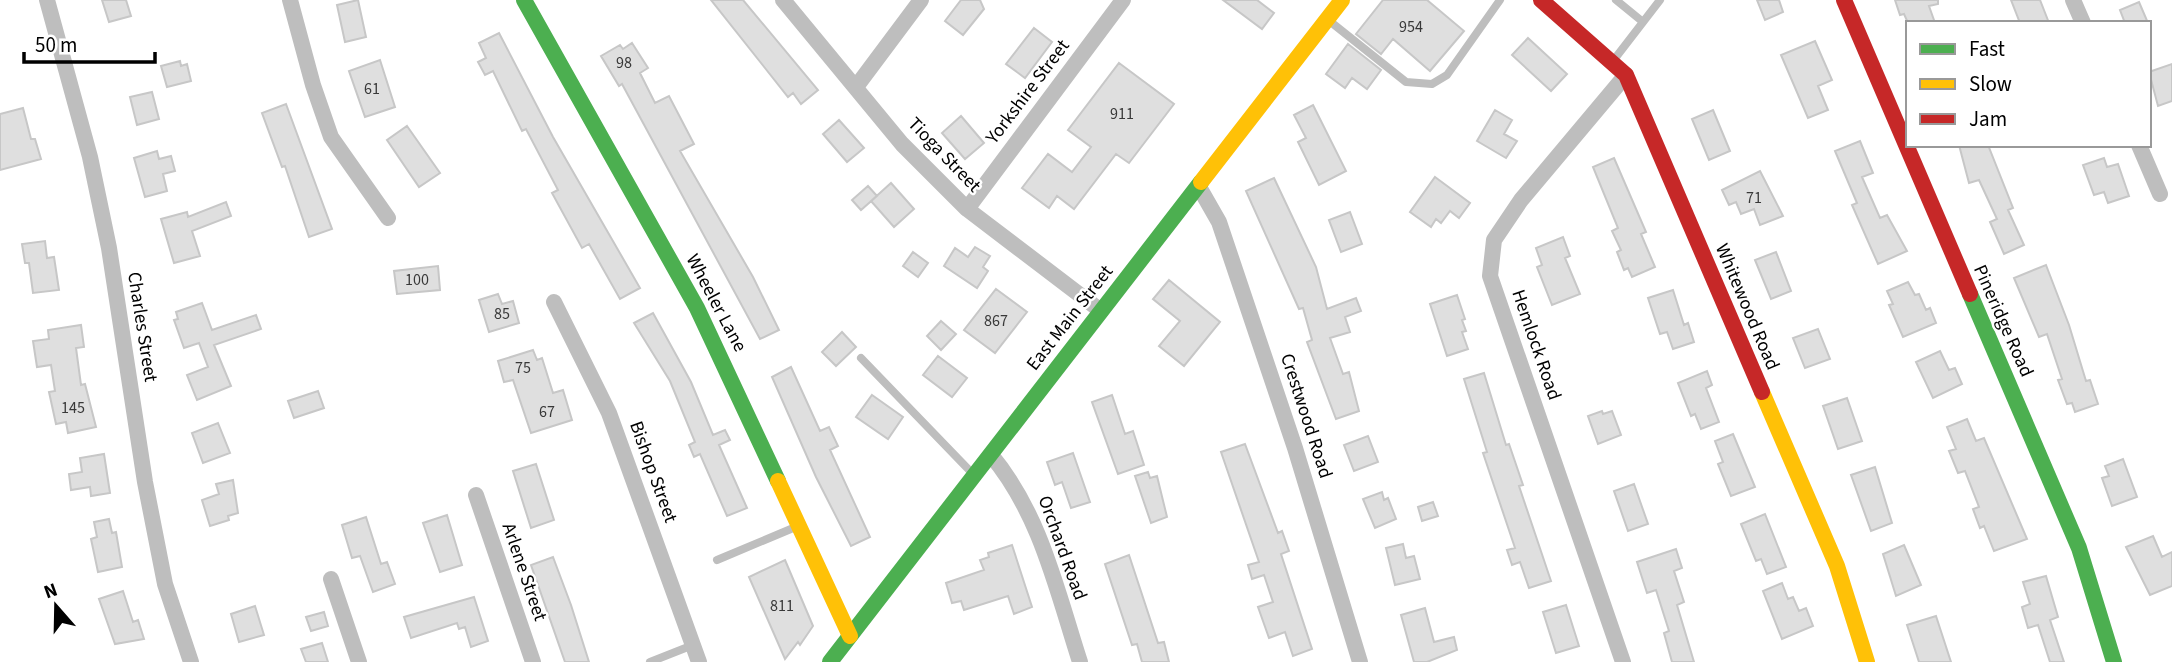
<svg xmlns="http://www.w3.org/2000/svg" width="2172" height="662" viewBox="0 0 2172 662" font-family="'Source Sans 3',sans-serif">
<rect width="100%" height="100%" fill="#fff"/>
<path fill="#dfdfdf" stroke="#c7c7c7" stroke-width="2" d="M102,0H126L131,16L109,22Z
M358,0L366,37L345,42L337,5Z
M711,0H743L818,90L801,104L793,93L788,97Z
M961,0H980L984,9L963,35L945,21Z
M1223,0H1257L1274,13L1262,29Z
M1383,0H1427L1464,31L1430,71L1393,39L1381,54L1356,34Z
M1757,0H1779L1783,12L1765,20Z
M1895,0H1938V4L1929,6L1935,23H1908L1904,14L1900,15Z
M2011,0H2040L2049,23H2020Z
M2139,2L2148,23H2125L2120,10Z
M1034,28L1052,42L1025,78L1006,64Z
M499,33L553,137L640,288L620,299L589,244L582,248L552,193L558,190L526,129L522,131L493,71L485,75L478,62L486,58L479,43Z
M1528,38L1567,74L1551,91L1512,55Z
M1815,41L1832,80L1818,86L1828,110L1808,118L1781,55Z
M632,43L648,68L640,73L655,103L669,96L682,121L694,144L680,151L753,277L779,330L760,339L622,84L619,86L601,56L620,45L623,49Z
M1348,44L1381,70L1367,89L1352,78L1345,88L1326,74Z
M380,60L395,107L365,117L349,71Z
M180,61L181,66L187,64L191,81L167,87L161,66Z
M1119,63L1174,104L1129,163L1116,154L1074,209L1057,196L1049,208L1022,188L1048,154L1072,172L1091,147L1068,130Z
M2172,64V101L2158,106L2149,72Z
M152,92L159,119L137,125L130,97Z
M286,104L332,229L309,237L285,166L282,167L262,113Z
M1313,105L1346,171L1319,185L1298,142L1306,138L1294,115Z
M23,108L31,139H35L41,159L0,170V114Z
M1495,110L1512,120L1504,134L1517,141L1506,158L1477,141Z
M1713,110L1730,151L1709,160L1692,119Z
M961,116L984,143L965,159L942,133Z
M839,120L864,148L847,162L823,134Z
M407,126L440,173L419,187L387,140Z
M1860,141L1873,173L1862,177L1880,218L1887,215L1907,251L1878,264L1852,205L1857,203L1835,151Z
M1959,145H1988L2013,208L2008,210L2024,245L2004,254L1990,222L1997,219L1979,180L1969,183Z
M157,151L159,159L171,156L175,171L163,174L167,191L145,197L134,158Z
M1614,158L1646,232L1641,234L1655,267L1632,277L1628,268L1624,270L1617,252L1621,250L1612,231L1618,228L1593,167Z
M2104,158L2107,167L2118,164L2129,196L2108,203L2104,192L2094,195L2083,165Z
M1760,171L1783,216L1760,225L1754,209L1741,214L1736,202L1729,205L1722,190Z
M1435,177L1470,203L1459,218L1450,211L1441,223L1436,219L1431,227L1410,212Z
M1274,178L1316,267L1327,309L1356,298L1361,311L1345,317L1350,332L1330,338L1343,374L1349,372L1359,411L1336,419L1307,342L1312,340L1303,308L1299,309L1246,191Z
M891,183L914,209L894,227L871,201Z
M868,186L877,196L861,210L852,200Z
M226,202L231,216L192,231L200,256L174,263L161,219L187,212L188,217Z
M1350,212L1362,244L1341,252L1329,220Z
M1563,237L1570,256L1565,258L1580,294L1552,305L1537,267L1542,265L1536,248Z
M45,241L47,258L54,257L59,290L33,293L29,263H25L22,244Z
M975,247L990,256L983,267L988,271L977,288L944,266L955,248L968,257Z
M913,252L928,263L918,277L903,266Z
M1776,252L1791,291L1771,299L1755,260Z
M2046,265L2069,325L2086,381L2090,380L2098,404L2075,412L2072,403L2067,404L2058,380L2062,379L2047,334L2039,337L2014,278Z
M438,266L440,290L397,294L394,271Z
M1169,280L1220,322L1184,366L1159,346L1180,321L1153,299Z
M1908,282L1915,295L1919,294L1926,310L1930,308L1936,323L1903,337L1889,305L1893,304L1887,291Z
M996,289L1027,312L995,353L964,330Z
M1673,290L1684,325L1688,323L1694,342L1673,349L1667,332L1660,334L1648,298Z
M498,294L502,304L513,301L519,323L489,332L479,300Z
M1457,295L1465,319L1462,320L1466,331L1462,332L1468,349L1447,356L1430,304Z
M202,303L212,330L256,315L261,329L214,345L231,386L197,400L187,375L208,367L199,343L184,348L174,320L178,319L176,312Z
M653,313L691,382L713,435L725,430L730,440L719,445L747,508L727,516L700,454L694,457L689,445L695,442L670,381L634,323Z
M941,321L956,334L941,350L927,336Z
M81,325L84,347L76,348L81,385L85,384L96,427L68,433L66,422L56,424L49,392L55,391L51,365L37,367L33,341L49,339L48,330Z
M1818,329L1830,359L1805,368L1793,338Z
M842,332L856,347L836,366L822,352Z
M533,350L537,360L542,358L553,393L563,390L572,420L531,433L513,380L504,382L498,361Z
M1940,351L1949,370L1955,368L1962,384L1933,398L1916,362Z
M938,356L967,378L952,397L923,375Z
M791,367L820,431L829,427L838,446L830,450L870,537L851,546L816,477L772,377Z
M1707,371L1712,385L1706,388L1719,422L1701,429L1695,414L1691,416L1678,383Z
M1484,373L1506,445L1509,444L1523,485L1519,486L1551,581L1529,588L1520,562L1512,565L1507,550L1515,548L1483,453L1487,452L1464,379Z
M318,391L324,408L294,418L288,401Z
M872,395L903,417L888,439L856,417Z
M1112,395L1125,434L1133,431L1144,465L1118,474L1092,402Z
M1847,398L1862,441L1838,449L1823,406Z
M1602,411L1603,414L1612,411L1621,435L1598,444L1588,416Z
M1967,419L1976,441L1984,438L2027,539L1994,551L1984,526L1980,528L1973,509L1979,507L1965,471L1958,473L1949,451L1956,449L1947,427Z
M218,423L230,453L203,463L192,433Z
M1733,434L1755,487L1731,496L1718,464L1723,462L1715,441Z
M1368,436L1378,462L1354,471L1344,445Z
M1245,444L1278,533L1282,531L1289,551L1281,554L1312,649L1293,656L1285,632L1269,638L1258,607L1273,602L1264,575L1252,579L1248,565L1259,562L1221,452Z
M1073,453L1090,502L1071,508L1062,482L1055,485L1047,462Z
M104,454L110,493L91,496L90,487L71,490L69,474L82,472L80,458Z
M2123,459L2137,497L2112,506L2102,478L2109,476L2105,466Z
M536,464L554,520L531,528L513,471Z
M1875,467L1892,523L1871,531L1851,475Z
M1148,472L1150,478L1157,476L1167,517L1151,523L1135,476Z
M233,480L238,513L228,516L229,520L210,526L202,500L219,494L216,484Z
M1634,484L1648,524L1628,531L1614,491Z
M1382,492L1384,500L1388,498L1396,519L1375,528L1363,499Z
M1433,502L1438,516L1422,521L1418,507Z
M1765,514L1786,567L1767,574L1761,559L1756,561L1741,524Z
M447,515L462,565L440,572L423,523Z
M366,517L381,564L387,562L395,584L373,592L360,556L352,558L342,525Z
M109,519L112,533L116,532L122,567L98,572L91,539L97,537L94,522Z
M2153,536L2162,557L2172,552V586L2150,595L2126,547Z
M1403,544L1406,558L1414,556L1420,579L1395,585L1386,548Z
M1012,545L1032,607L1014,614L1008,596L964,610L961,601L952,603L946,583L984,570L980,560L989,557L988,553Z
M1904,545L1921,585L1896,596L1883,554Z
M1676,549L1682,568L1674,571L1684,602L1677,605L1694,662H1672L1664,633L1669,631L1656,590L1647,593L1637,562Z
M1129,555L1158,643L1164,642L1169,662H1142L1137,644L1132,645L1105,564Z
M553,557L571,605L589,662H565L531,565Z
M785,560L813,626L800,645L798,642L785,659L749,577Z
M2046,576L2058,617L2050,620L2064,662H2050L2038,625L2028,628L2022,607L2030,604L2023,582Z
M1782,583L1788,599L1793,597L1799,611L1806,608L1813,626L1782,639L1763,591Z
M123,591L133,622L138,620L144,639L115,644L99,599Z
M474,597L488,641L471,647L465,627L459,629L457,623L411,638L404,617Z
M1566,605L1579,646L1556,653L1543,612Z
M255,606L264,635L239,642L231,614Z
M1425,608L1434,642L1454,637L1457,650L1427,662H1414L1401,615Z
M324,612L328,626L311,631L306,617Z
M1936,616L1951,662H1919L1907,625Z
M322,643L328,662H306L301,649Z"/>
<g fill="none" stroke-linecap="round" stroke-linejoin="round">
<path stroke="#bebebe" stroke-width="8" d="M1616,0L1643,22
M1332,23L1406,82L1432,84L1447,75L1500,0
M1613,61L1660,0
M861,358L971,472
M717,560L798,526
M650,662L693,645"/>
<path stroke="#bebebe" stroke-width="16" d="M47,0L90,157L109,248L145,482L165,584L191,662
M290,0L313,85L331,137L388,218
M783,0L902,144L967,209L1101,311
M2073,0L2083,23
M856,87L921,0
M2139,145L2160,194
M1199,187L1219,222L1295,448L1360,662
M967,209L1123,0
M554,302L609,413L699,662
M991,455C1040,513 1057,591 1080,662
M476,495L533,662
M331,579L359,662
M1623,662L1490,276L1494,240L1521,200L1626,75"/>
<path stroke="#4caf50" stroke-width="16" d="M524,0L697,308L778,481
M1970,294L2079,548L2114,662
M830,662L1201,182"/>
<path stroke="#ffc107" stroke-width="16" d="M1201,182L1342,0
M1762,392L1837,566L1867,662
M778,481L850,636"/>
<path stroke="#c62828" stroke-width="16" d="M1541,0L1626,75L1762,392
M1844,0L1970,294"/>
</g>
<g text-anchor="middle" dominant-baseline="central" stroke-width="5" stroke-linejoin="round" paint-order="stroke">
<g font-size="16" fill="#383838">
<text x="1411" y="27">954</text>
<text x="624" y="63">98</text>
<text x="372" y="89">61</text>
<text x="1122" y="114">911</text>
<text x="1754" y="198">71</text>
<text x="417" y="280">100</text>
<text x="502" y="314">85</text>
<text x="996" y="321">867</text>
<text x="523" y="368">75</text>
<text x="73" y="408">145</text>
<text x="547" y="412">67</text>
<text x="782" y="606">811</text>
</g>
<g font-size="19" fill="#000" stroke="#fff">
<text transform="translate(1028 92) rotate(-53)">Yorkshire Street</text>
<text transform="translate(944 155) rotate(46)">Tioga Street</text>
<text transform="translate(716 303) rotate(62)">Wheeler Lane</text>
<text transform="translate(1747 307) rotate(67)">Whitewood Road</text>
<text transform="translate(1070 318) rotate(-52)">East Main Street</text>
<text transform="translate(2003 321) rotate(66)">Pineridge Road</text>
<text transform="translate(142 327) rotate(81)">Charles Street</text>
<text transform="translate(1536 345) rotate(71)">Hemlock Road</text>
<text transform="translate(1306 416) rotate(72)">Crestwood Road</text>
<text transform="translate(653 472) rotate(70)">Bishop Street</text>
<text transform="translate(1062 548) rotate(70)">Orchard Road</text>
<text transform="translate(524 572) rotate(71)">Arlene Street</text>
</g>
</g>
<rect x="1906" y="21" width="245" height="126" fill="#ffffff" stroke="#999999" stroke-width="2"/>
<rect x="1920" y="44" width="35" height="10" fill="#4caf50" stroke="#999999" stroke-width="2"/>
<text x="1969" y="56" font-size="21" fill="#000000">Fast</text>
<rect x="1920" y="79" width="35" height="10" fill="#ffc107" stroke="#999999" stroke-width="2"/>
<text x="1969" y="91" font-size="21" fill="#000000">Slow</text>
<rect x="1920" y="114" width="35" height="10" fill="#c62828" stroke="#999999" stroke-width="2"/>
<text x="1969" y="126" font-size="21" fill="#000000">Jam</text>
<g transform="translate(56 606) rotate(340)" stroke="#ffffff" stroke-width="5" paint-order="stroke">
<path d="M0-5L12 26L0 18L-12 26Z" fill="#000000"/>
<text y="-10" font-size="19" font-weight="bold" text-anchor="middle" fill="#000000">N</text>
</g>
<path d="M24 52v10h131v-10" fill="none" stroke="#000000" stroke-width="3.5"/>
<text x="35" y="52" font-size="21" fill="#000000" stroke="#ffffff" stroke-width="5" paint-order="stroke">50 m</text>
</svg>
